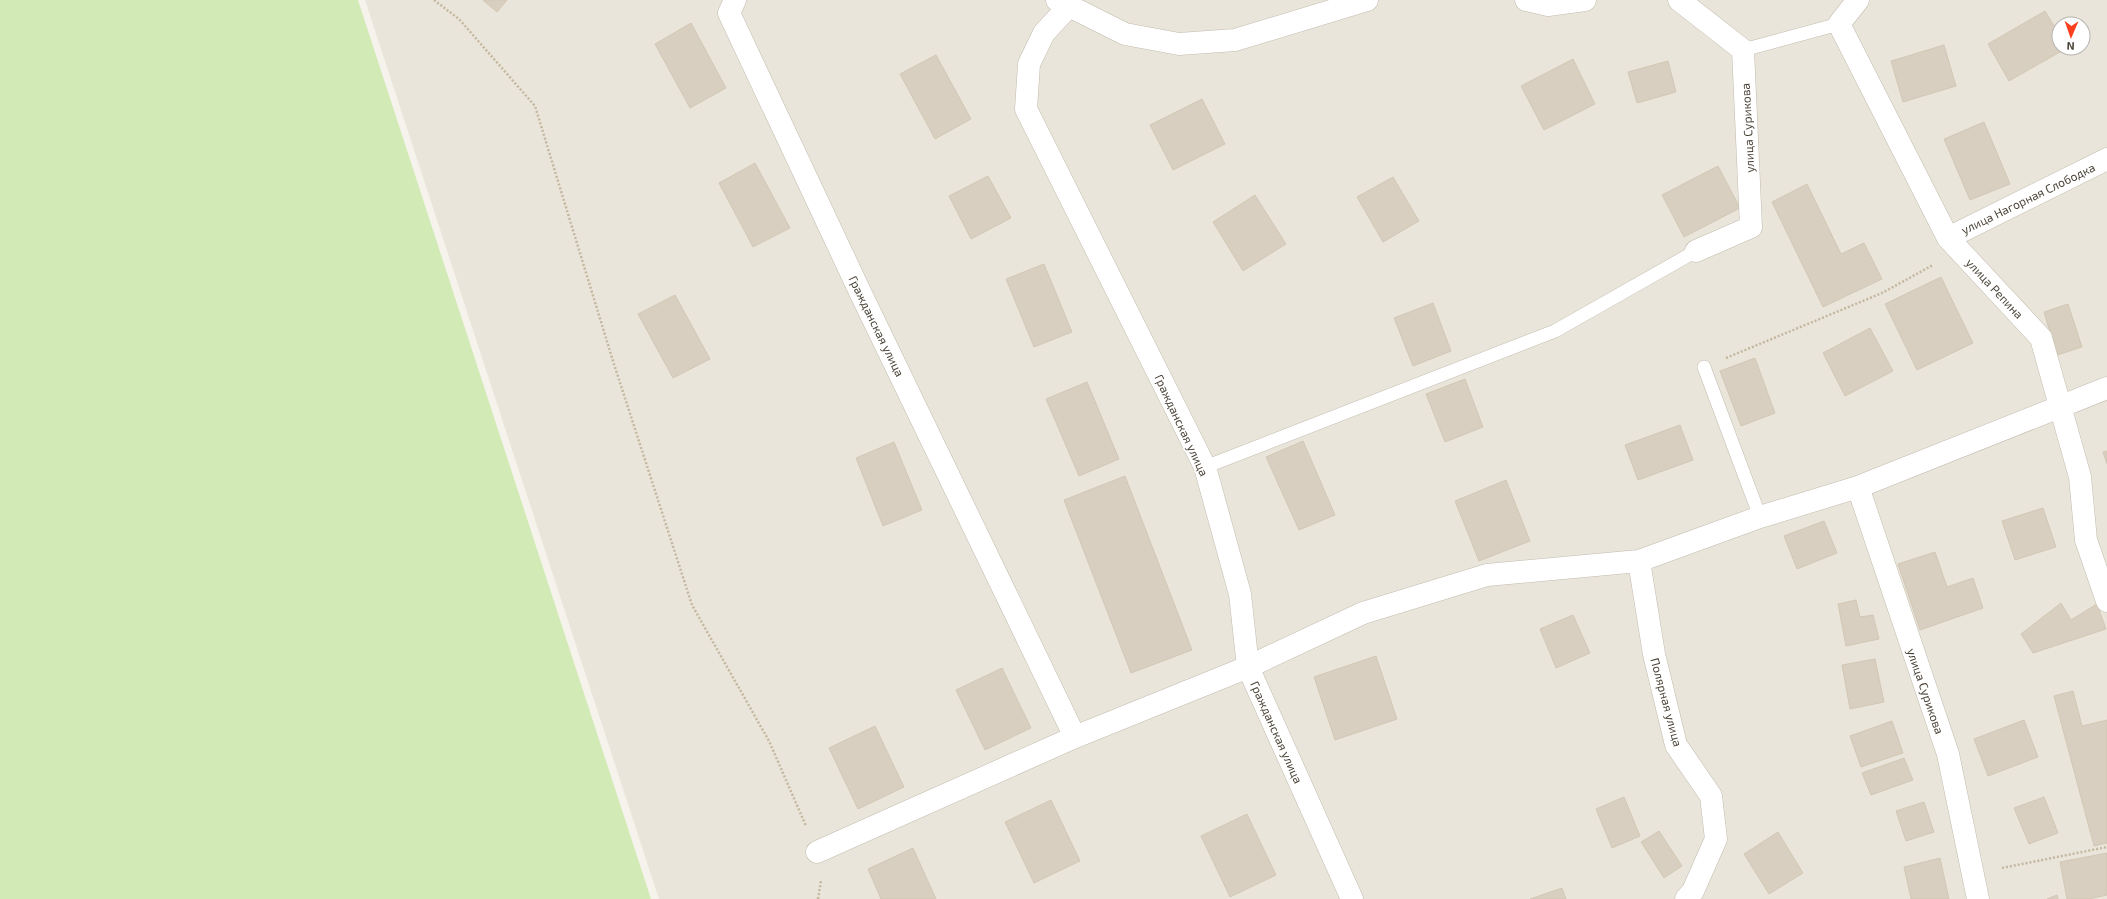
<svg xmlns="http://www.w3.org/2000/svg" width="2107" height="899" viewBox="0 0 2107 899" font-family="'Exo 2',sans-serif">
<rect width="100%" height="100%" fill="#f6f3ec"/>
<path fill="#eae5da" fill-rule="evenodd" d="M365,0H2107V899H659ZM2059,24H2083V48H2059Z"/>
<path fill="#d2eab5" d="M0,0H358L651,899H0Z"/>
<path fill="#d8cfc1" stroke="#d3c7b4" d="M483,0H507L497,12Z
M2045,11L2059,34V48H2067L2009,81L1988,44Z
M691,23L726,88L690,108L655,44Z
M1944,45L1956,86L1903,102L1891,61Z
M936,55L971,119L935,139L900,74Z
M1573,59L1595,104L1544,130L1521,86Z
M1668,61L1676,92L1637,103L1628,72Z
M1202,99L1225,144L1173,170L1150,125Z
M1984,122L2010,184L1970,200L1944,139Z
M755,163L790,228L753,247L719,183Z
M1718,166L1740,208L1684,237L1662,195Z
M988,176L1011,218L971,239L949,196Z
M1393,177L1419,221L1383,242L1357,197Z
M1807,184L1841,254L1864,243L1882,279L1823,307L1772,202Z
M1255,195L1286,244L1243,271L1213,222Z
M1044,264L1072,332L1034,347L1006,279Z
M1941,277L1973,343L1917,370L1885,304Z
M675,295L710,359L673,378L638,314Z
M1433,303L1451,351L1413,366L1394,318Z
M2068,304L2082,347L2057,355L2044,312Z
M1870,328L1893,371L1845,396L1823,353Z
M1755,358L1775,413L1741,426L1720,371Z
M1465,379L1483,427L1445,442L1426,394Z
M1087,382L1119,459L1079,476L1046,399Z
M1680,425L1693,460L1638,480L1625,445Z
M1303,441L1335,515L1299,530L1266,457Z
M894,442L922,510L883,526L856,458Z
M2107,451V464L2103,452Z
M1125,476L1192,650L1131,673L1064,500Z
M1506,480L1530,541L1479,561L1455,501Z
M2043,508L2056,547L2015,560L2002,521Z
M1824,521L1837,553L1797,569L1784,536Z
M1935,552L1947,587L1973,578L1983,608L1920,630L1898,564Z
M1856,600L1860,617L1873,615L1879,639L1846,646L1838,604Z
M2061,603L2071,620L2097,604L2106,629L2033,653L2021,634Z
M1573,615L1590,653L1556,668L1540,629Z
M1376,656L1397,719L1335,740L1314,677Z
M1875,659L1884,702L1850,709L1842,665Z
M1002,668L1031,728L985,750L956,690Z
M2073,691L2082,726L2107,720V843L2094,846L2054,696Z
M2024,720L2038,757L1988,776L1974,739Z
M1892,721L1903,753L1861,767L1850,736Z
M875,726L904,787L858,809L829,748Z
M1904,758L1913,780L1871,795L1862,773Z
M1624,797L1640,836L1612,848L1596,809Z
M2044,797L2058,833L2029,844L2014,808Z
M1051,800L1080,861L1034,883L1005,822Z
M1924,802L1934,832L1906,841L1896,811Z
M1247,814L1276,875L1230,897L1201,836Z
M1659,831L1682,866L1664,878L1641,842Z
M1778,832L1803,873L1769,894L1744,854Z
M913,848L936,899H881L868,869Z
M2107,853V895L2089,899H2067L2060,862Z
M1940,858L1949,899H1911L1904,867Z
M1562,888L1566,899H1530Z
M2057,895L2058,899H2047Z"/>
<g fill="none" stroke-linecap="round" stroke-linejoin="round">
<g stroke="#c2bbae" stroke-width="14">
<path id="lane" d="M1743,50L1839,24
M1704,367L1760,517
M1205,467L1555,331L1696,251"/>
</g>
<g stroke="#c2bbae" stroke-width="23">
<path id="street" d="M735,0L729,13L861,294L1075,737
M1057,0L1069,6L1044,33L1029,64L1026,109L1205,467L1240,594L1248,667L1352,899
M1526,0L1548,5L1585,0
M1679,0L1743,50L1751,227L1696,251
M1858,0L1839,24L1948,238L2041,338L2080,477L2086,540L2107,601
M1069,6L1125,34L1179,44L1235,40L1367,0
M1948,238L2107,159
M1858,487L1948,754L1978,899
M1639,561L1654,654L1676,745L1711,796L1716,839L1693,891L1686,899
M817,852L1075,737L1248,667L1363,613L1487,575L1639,561L1760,517L1858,487L2107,388"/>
</g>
<path stroke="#c4b79f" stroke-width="2.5" stroke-dasharray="2 2" stroke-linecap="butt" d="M434,0L459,19L535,106L613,361L692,605L769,741L806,826
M1726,358L1882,293L1933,265
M2002,868L2107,847
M818,899L821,881"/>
<use href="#lane" stroke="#fff" stroke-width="13"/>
<use href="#street" stroke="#fff" stroke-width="22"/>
</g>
<g text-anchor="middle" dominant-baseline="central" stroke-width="3.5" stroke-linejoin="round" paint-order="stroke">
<g font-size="12" fill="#4b4439" stroke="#fff">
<text transform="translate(1747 128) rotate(-93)">улица Сурикова</text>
<text transform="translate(2028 198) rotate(-26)">улица Нагорная Слободка</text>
<text transform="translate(1995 288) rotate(47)">улица Репина</text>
<text transform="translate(877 326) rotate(64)">Гражданская улица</text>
<text transform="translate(1182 425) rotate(65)">Гражданская улица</text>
<text transform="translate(1926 691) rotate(71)">улица Сурикова</text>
<text transform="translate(1667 702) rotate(75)">Полярная улица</text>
<text transform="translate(1277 732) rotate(66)">Гражданская улица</text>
</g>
</g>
<g transform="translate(2071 36) rotate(182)"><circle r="19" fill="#ffffff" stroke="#b7b4b0"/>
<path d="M0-3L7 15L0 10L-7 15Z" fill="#fc3f1d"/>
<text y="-6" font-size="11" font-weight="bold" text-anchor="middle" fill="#4b4439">N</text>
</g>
</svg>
